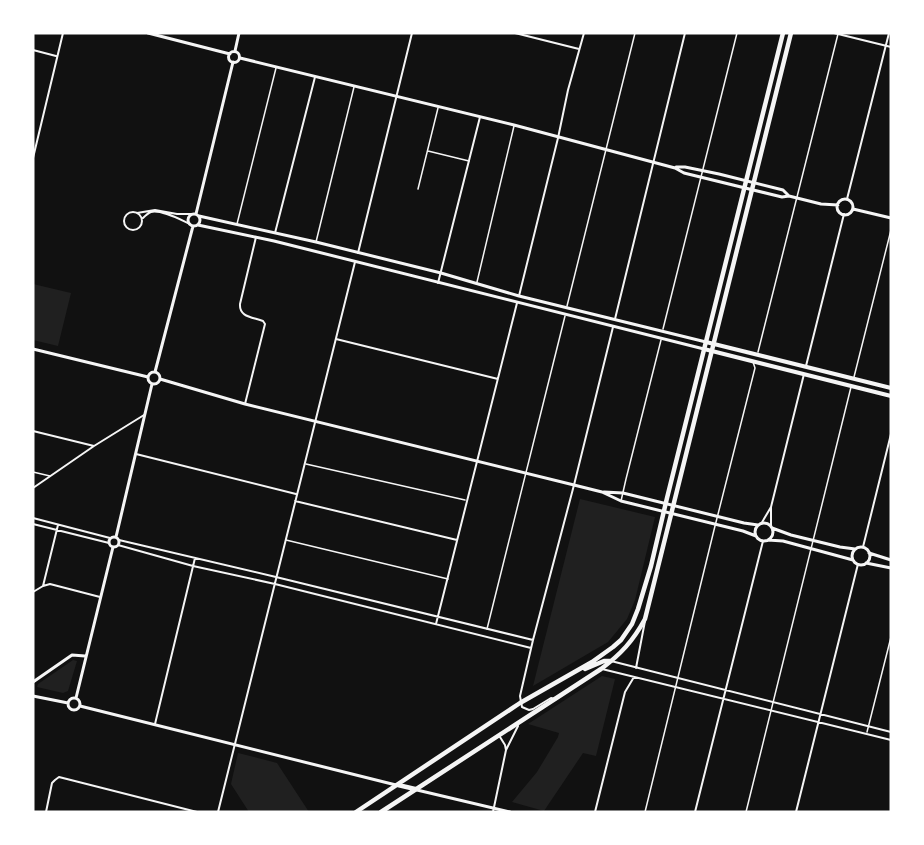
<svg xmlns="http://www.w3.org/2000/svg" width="924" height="845" viewBox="0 0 924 845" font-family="'Golos Text',sans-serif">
<rect width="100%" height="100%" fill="#111"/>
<path fill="#202020" d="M33,284L71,293L58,346L33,340Z
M580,499L655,517L635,600L627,619L608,642L533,686Z
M73,660L77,661L68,691L63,693L37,687L38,684Z
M602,676L615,679L596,756L583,753L544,811L512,802L537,772L558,737L559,733L528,724Z
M238,753L277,763L309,812H249L231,784Z"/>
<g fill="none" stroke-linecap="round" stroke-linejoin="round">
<path stroke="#f5f5f5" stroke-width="1.5" d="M428,151L469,161
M418,189L438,108
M237,224L276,68
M316,242L354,87
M477,282L514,126
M567,306L635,33
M663,329L737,33
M758,352L838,34
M854,377L891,230
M306,464L465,500
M33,472L50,476
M621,501L626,479L661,340
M286,540L448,579
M487,629L565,316
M867,732L891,637
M645,812L714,530L755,368L753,362
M746,812L851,387"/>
<path stroke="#f5f5f5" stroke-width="2" d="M515,33L579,49
M834,33L891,47
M33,50L56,56
M33,158L63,33
M847,199L889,33
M124 221a9 9 0 1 1 18 0a9 9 0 1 1-18 0Z
M137,213L155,210L177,214H194
M143,218C145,216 148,213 151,212C161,209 181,220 190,224
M275,233L315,77
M358,253L412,33
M438,283L480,117
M519,296L558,138L568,90L584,33
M615,319L685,33
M336,339L498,379
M806,366L844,214
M245,404L265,324L263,321C252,317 239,317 240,304L256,237
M33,431L94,446
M136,454L296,494
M33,488L94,446L144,415
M295,501L457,540
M33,518L110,538
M33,524L109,543
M761,524L771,507
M58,525L43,586L50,584L100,597
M771,527V507L804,374
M119,540L276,577L533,640
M118,545L193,566L275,584L531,648
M863,547L891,434
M33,592L43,586
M436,624L517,303
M611,661L891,732
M636,668L645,621
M602,669L891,740
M555,699L551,698L533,709L529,710L522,707L520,696L533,640L574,485L613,327
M155,724L195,558
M506,750L518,726
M46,812L52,783L55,780L59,777L197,812
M218,812L355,262
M493,812L506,750L505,745L500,737
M595,812L625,692L634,677
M695,812L763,541
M796,812L858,564"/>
<path stroke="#f5f5f5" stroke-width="3" d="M148,33L230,54
M235,51L239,33
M228.5 57a5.5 5.5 0 1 1 11 0a5.5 5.5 0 1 1-11 0Z
M240,58L514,125L675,168L684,173L782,197L789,196L821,204L838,205
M676,167H685L719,174L783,190L789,196
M837 207a8 8 0 1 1 16 0a8 8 0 1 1-16 0Z
M853,209L891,218
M196,214L233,62
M188 220a6 6 0 1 1 12 0a6 6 0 1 1-12 0Z
M199,216L316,242L441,273L519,296L706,342
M198,225L274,241L704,349
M33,349L148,377
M148 378a6 6 0 1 1 12 0a6 6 0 1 1-12 0Z
M155,372L193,226
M160,379L245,404L574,485L602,492L621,501L743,531L756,536
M604,492L623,493L744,523L758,525
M755 532a9 9 0 1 1 18 0a9 9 0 1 1-18 0Z
M772,528L791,535L840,547L855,549
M109 542a5 5 0 1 1 10 0a5 5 0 1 1-10 0Z
M116,537L152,384
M768,540L783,541L853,560
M852 556a9 9 0 1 1 18 0a9 9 0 1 1-18 0Z
M869,553L891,560
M866,563L891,568
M33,682L72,655L85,656
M33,696L68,703
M68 704a6 6 0 1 1 12 0a6 6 0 1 1-12 0Z
M76,698L113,547
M80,706L396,785
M417,790L510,812"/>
<path stroke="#f5f5f5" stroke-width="4" d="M706,342L891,388
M704,349L891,396"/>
<path stroke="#f5f5f5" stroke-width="4.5" d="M585,669L604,661H611
M398,785L415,789
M356,812L520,703L592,662L613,647L621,640L632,624L638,609L651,566L667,498L783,33
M381,812L601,669C621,654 633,641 645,619L791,33"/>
</g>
<rect width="924" height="845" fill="none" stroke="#ffffff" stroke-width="69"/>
</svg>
